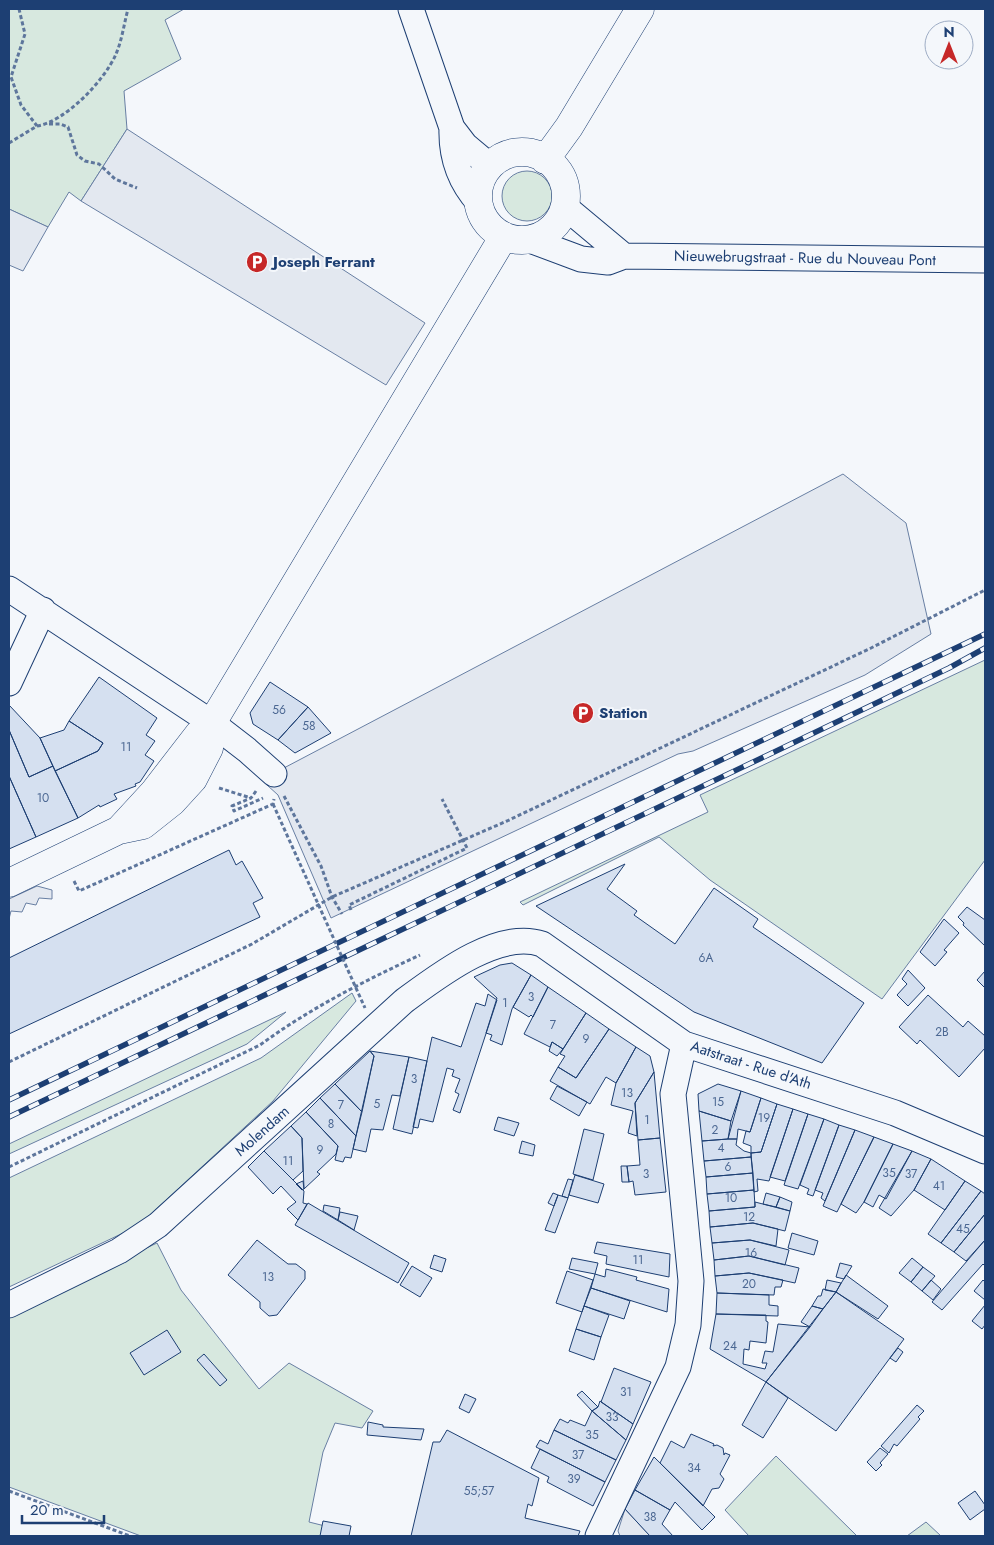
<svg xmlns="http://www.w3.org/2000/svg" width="994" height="1545" viewBox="0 0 994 1545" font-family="Jost,sans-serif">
<rect width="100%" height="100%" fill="#f4f7fb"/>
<path fill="#d7e8df" stroke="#687fa3" d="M9,9H184L165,20L181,59L124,91L127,129L81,201L69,192L48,227L9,209Z
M502 196a25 25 0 1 1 50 0a25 25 0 1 1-50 0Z
M985,660V860L882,999L710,880L659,837L523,905L520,902L708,812L700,795Z
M352,993L356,1001L273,1101L138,1226L9,1287V1178L261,1058Z
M286,1012L247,1044L9,1154V1144Z
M157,1243L181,1290L259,1389L289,1363L373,1411L362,1428L335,1423L323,1452L309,1522L325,1526L323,1536H141L9,1487V1313Z
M776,1456L857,1536H749L725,1510Z
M926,1522L941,1536H907Z"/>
<path fill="#e3e8f0" stroke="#687fa3" d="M127,129L425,323L386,385L81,201Z
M9,209L48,227L23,271L9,265Z
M843,474L906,523L931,634L865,675L693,751L678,754L331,918L278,795L267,785L282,769Z
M37,886L52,890V899L39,898L36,905L26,903L22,912L11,911L9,919V899Z
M625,1509L650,1536H620L618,1531Z"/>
<path fill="#d5e0f0" stroke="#1d3f73" d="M99,677L157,718L146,735L155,741L145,755L154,761L140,782L135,784L136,786L114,794L117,799L100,807L99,805L78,818L55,771L98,751L103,743L69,721Z
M270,682L308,707L278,740L253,724L250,713Z
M9,705L40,738L53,766L29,777L9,730Z
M308,707L331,733L295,753L278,740Z
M69,721L103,743L98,751L55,771L40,738L64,730Z
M9,730L29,777L53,766L78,818L36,837L9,776Z
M9,776L36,837L9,849Z
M229,850L236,865L242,861L263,898L253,903L260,917L9,1034V958Z
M625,864L607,889L637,911L634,915L675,944L714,888L758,919L753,927L864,1003L822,1063L694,1012L536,906Z
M967,907L985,920V946L963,925L964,923L958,917Z
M944,919L959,933L944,950L947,952L935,966L920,952Z
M512,963L531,975L512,1009L502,1045L490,1040L492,1035L486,1033L497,998L474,977L500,965Z
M908,970L925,988L908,1006L897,995L907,984L902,979Z
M985,971V988L977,980Z
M531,975L548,987L533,1017L531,1015L529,1017L513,1007Z
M548,987L586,1013L563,1049L552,1042L550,1047L524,1034Z
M488,994L497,1000L460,1113L453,1110L459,1094L455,1092L460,1079L452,1076L454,1070L447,1068L433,1122L420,1119L418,1128L413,1127L432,1037L461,1047L476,1003L485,1006Z
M928,995L963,1027L968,1021L985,1036V1048L959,1077L920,1040L917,1044L899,1027Z
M586,1013L609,1029L576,1078L558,1067L565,1056L560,1054Z
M609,1029L636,1047L616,1083L606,1077L590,1104L550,1081L558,1067L576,1078Z
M552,1042L563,1049L557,1056L549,1051Z
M636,1047L650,1056L654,1072L635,1103L637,1136L628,1133L633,1111L611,1105L616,1083Z
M370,1051L409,1057L400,1096L392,1095L383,1130L371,1129L366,1152L353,1149L374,1056Z
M370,1051L374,1056L362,1112L335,1084Z
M409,1057L427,1061L412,1134L393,1129Z
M654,1072L660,1138L638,1140L635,1103Z
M335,1084L362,1112L356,1136L320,1098Z
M718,1084L741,1091L731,1121L699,1111L698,1094Z
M557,1086L587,1102L579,1116L550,1099Z
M741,1091L761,1098L750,1132L738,1129L737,1139H728Z
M320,1098L356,1136L351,1158L345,1157L343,1162L335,1160L338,1146L306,1112Z
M761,1098L777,1104L761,1152L751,1153V1146L743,1143L746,1131L750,1132Z
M777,1104L793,1109L769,1181L757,1179L758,1191L754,1192L751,1153L761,1152Z
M793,1109L808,1114L785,1181L770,1177Z
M699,1111L731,1121L728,1139L702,1141Z
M306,1112L338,1146L336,1154L317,1172L320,1174L304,1189L302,1138L291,1126Z
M808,1114L824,1119L798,1189L784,1185Z
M498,1117L519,1123L514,1136L494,1130Z
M824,1119L839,1125L813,1196L807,1194L809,1189L800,1185Z
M839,1125L855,1130L825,1201L821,1198L823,1193L815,1190Z
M291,1126L302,1138L303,1171L293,1180L264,1151Z
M584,1129L604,1134L593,1180L573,1174Z
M855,1130L874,1137L837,1212L823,1206Z
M874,1137L893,1144L864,1202L856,1213L841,1204Z
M660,1138L666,1192L635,1195L633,1181L629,1182L627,1166L640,1165L638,1140Z
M728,1139H737L736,1145L744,1151L751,1153V1157L704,1161L702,1141Z
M522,1141L535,1145L533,1156L519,1153Z
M893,1144L912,1151L886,1199L879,1195L873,1207L864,1202Z
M264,1151L304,1191L303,1203L307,1204L298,1220L287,1209L296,1202L281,1186L273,1194L248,1167Z
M912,1151L931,1159L914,1190L891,1216L879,1208Z
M751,1157L753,1173L706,1177L704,1161Z
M931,1159L965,1181L945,1210L914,1190Z
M621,1166H627L629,1182H622Z
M753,1173L754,1190L707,1194L706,1177Z
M575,1175L604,1184L598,1203L569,1195Z
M568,1179L573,1180L568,1198L562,1196Z
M303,1181L304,1189L302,1190L296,1184Z
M965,1181L981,1191L941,1243L928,1234Z
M754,1190L755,1207L709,1211L707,1194Z
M981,1191L985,1194V1214L954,1252L941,1243Z
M553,1193L558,1195L554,1206L548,1203Z
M766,1193L780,1197L776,1207L763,1204Z
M558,1195L568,1198L555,1233L545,1230Z
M780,1197L792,1202L790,1211L776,1207Z
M755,1202L790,1211L785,1231L753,1223L710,1227L709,1211L755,1207Z
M308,1203L409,1263L398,1283L295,1225Z
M324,1205L340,1208L338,1220L323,1211Z
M340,1212L358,1216L354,1230L338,1220Z
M985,1214V1240L966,1261L954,1252Z
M753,1223L778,1229L776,1246L750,1240L712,1243L710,1227Z
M792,1233L818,1241L814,1255L788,1248Z
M257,1240L288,1264H296L305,1271V1279L277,1315L269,1316L260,1308V1302L228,1275Z
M750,1240L789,1250L785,1265L749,1256L714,1260L712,1243Z
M985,1240V1266L983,1264L942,1310L932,1302Z
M597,1242L670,1254L669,1277L606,1264L607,1256L594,1253Z
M434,1255L446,1259L442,1272L430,1268Z
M749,1256L799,1268L795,1283L749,1273L715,1276L714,1260Z
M572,1258L598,1263L595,1274L569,1269Z
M912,1258L923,1267L911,1282L899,1273Z
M840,1263L852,1266L844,1279L836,1277Z
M412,1266L432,1278L420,1297L400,1285Z
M923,1267L935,1276L922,1291L911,1282Z
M606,1269L637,1277L636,1280L669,1289L667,1312L591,1288L595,1274L605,1277Z
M567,1271L593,1280L582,1312L556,1303Z
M749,1273L783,1280L781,1287H775L774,1295L717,1293L715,1276Z
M846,1275L888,1306L878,1319L836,1292Z
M827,1280L841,1283L836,1292L825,1290Z
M931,1280L941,1289L933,1300L922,1291Z
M983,1280L985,1282V1300L974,1291Z
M591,1288L630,1301L624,1319L584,1306Z
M823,1289L836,1292L823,1309L812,1306L818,1296H821Z
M836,1292L904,1339L836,1431L766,1382Z
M717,1293L769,1295V1305L778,1306V1316L716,1314Z
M985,1305V1325L982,1329L972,1321Z
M584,1306L609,1315L601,1337L576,1329Z
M812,1306L823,1309L810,1327L801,1322Z
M716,1314L766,1315V1321L768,1322L766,1343L750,1341L749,1350L744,1349L743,1364L765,1369L767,1363H762L765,1351L773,1352L778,1324L810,1327L766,1382L710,1349Z
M576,1329L601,1337L594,1360L569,1351Z
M167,1330L181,1352L144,1375L130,1353Z
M898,1348L903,1352L896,1362L890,1358Z
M204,1354L227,1380L220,1386L197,1360Z
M614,1368L651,1382L633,1424L601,1402Z
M766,1382L788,1398L763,1438L742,1425Z
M582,1391L598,1407L592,1411L577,1395Z
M465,1394L476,1399L469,1413L459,1408Z
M600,1401L633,1424L626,1440L592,1411L598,1407Z
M917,1405L924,1411L918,1417L920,1419L897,1446L894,1444L889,1453L881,1446Z
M592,1411L626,1440L616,1460L554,1430L560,1419L568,1423L570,1420L585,1426Z
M368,1422L383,1425V1427L424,1429L421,1440L367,1435Z
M447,1430L539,1478L532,1506L528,1504L525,1518L580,1531L578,1536H411L433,1442H440Z
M554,1430L616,1460L605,1482L536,1447L540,1440L548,1444Z
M691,1434L714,1444L713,1446L717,1445L723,1448L724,1455L725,1453L730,1455L720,1474L724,1479L719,1488L712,1489L703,1506L660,1463L671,1441L684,1448Z
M880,1448L888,1454L880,1463L882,1465L876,1471L867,1462Z
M540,1449L605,1482L593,1506L547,1482L549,1477L531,1468Z
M654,1457L715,1517L702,1530L675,1502L670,1510L635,1490Z
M635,1490L670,1510L662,1524L673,1536H650L625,1509Z
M975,1491L985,1505V1509L970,1520L958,1503Z
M323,1521L351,1526L349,1536H320Z"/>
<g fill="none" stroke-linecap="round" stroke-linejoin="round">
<g stroke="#1d3f73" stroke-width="27">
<path id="minor" d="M411,9L452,128L465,145L490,166
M452,128C451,156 460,182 479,203
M564,206L624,256
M530,240L581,259L608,262L624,256L985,260
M9,589L212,723L247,750L274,774
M9,683L43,610
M9,1305L119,1251L158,1225L404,1001C438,976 498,929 542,944L684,1044L895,1113L985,1151
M598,1536L678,1367L688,1325L691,1281L673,1094L684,1044"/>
</g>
<g stroke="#1d3f73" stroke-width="29">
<path id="tertiary" d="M478 196a44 44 0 1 1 88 0a44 44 0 1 1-88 0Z
M545,160L569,127L640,9
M119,830L154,792L198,735L212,723L504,236
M9,883L119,830L143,825L172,802L193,779L209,748L212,725"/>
</g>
<path stroke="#5e769c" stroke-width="3" stroke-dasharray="4 2.5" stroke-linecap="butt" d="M49,124H60L68,127L77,155L85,161L99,164L115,179L137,188
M37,126C65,122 105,80 116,54C122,40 124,24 128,9
M9,143L37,126L21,105L11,77L25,34L19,9
M219,788L251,798
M256,791L251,798L232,806L234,811L263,798
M284,796L321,866L332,897L342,914
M74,881L79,891L273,804L274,799
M351,910L349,905L467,848L442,799
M9,1062L252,944L332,897L507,821L871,648L985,590
M9,1167L260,1045C309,1009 364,981 420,955
M9,1491L130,1536"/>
<use href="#minor" stroke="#f4f7fb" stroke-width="25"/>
<use href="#tertiary" stroke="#f4f7fb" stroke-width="28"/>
<g stroke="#1d3f73" stroke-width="5.5">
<path id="rail" d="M9,1100L985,634
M9,1117L770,754L949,668L985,648"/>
</g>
<use href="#rail" stroke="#f4f7fb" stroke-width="4" stroke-dasharray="11" stroke-linecap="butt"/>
<path stroke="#5e769c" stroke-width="3" stroke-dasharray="4 2.5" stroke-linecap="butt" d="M273,804L365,1008"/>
</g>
<defs>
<g id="parking-disc" transform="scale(1.125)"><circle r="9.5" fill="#c62828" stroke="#f4f7fb"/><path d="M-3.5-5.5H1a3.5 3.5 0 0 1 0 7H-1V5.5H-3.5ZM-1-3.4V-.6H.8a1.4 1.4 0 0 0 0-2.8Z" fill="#fff"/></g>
</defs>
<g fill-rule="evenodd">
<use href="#parking-disc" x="257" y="262"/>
<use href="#parking-disc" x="583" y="713"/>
</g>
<g text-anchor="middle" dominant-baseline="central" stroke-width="4" stroke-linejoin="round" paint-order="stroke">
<g font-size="12" fill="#4b6792">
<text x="279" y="710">56</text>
<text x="309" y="726">58</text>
<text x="126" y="747">11</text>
<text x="43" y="798">10</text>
<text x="706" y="958">6A</text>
<text x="531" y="997">3</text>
<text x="505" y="1003">1</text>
<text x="553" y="1025">7</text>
<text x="942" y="1032">2B</text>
<text x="586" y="1039">9</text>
<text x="414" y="1079">3</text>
<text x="627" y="1093">13</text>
<text x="718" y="1102">15</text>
<text x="377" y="1104">5</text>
<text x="341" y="1105">7</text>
<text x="764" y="1118">19</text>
<text x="647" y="1120">1</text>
<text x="331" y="1124">8</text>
<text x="715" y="1130">2</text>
<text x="721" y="1148">4</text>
<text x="320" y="1150">9</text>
<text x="288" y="1161">11</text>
<text x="728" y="1167">6</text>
<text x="889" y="1173">35</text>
<text x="646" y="1174">3</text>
<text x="911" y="1174">37</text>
<text x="939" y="1186">41</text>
<text x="731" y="1198">10</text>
<text x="749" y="1217">12</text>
<text x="963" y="1229">45</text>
<text x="751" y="1253">16</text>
<text x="638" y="1260">11</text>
<text x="268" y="1277">13</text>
<text x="749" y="1284">20</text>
<text x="730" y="1346">24</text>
<text x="626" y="1392">31</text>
<text x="612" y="1417">33</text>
<text x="592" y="1435">35</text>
<text x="578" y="1455">37</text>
<text x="694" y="1468">34</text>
<text x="574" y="1479">39</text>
<text x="479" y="1491">55;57</text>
<text x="650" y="1517">38</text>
</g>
<g font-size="15" fill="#1d3f73" stroke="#f4f7fb">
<text transform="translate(805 258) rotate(1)">Nieuwebrugstraat - Rue du Nouveau Pont</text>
<text transform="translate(751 1065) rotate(18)">Aatstraat - Rue d'Ath</text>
<text transform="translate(262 1131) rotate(-42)">Molendam</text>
</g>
<g font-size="15" font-weight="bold" fill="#1d3f73" stroke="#f4f7fb" text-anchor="start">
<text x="273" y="262">Joseph Ferrant</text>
<text x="599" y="713">Station</text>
</g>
</g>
<rect width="994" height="1545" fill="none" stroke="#1d3f73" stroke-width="20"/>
<g transform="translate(949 45)"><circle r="24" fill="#f4f7fb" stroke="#9eadc5"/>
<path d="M0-4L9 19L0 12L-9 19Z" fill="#c62828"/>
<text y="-8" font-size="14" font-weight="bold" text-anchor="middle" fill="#1d3f73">N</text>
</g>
<path d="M22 1515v8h82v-8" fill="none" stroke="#1d3f73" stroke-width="2.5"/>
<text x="30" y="1515" font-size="15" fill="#1d3f73" stroke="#f4f7fb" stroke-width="4" paint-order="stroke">20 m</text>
</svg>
